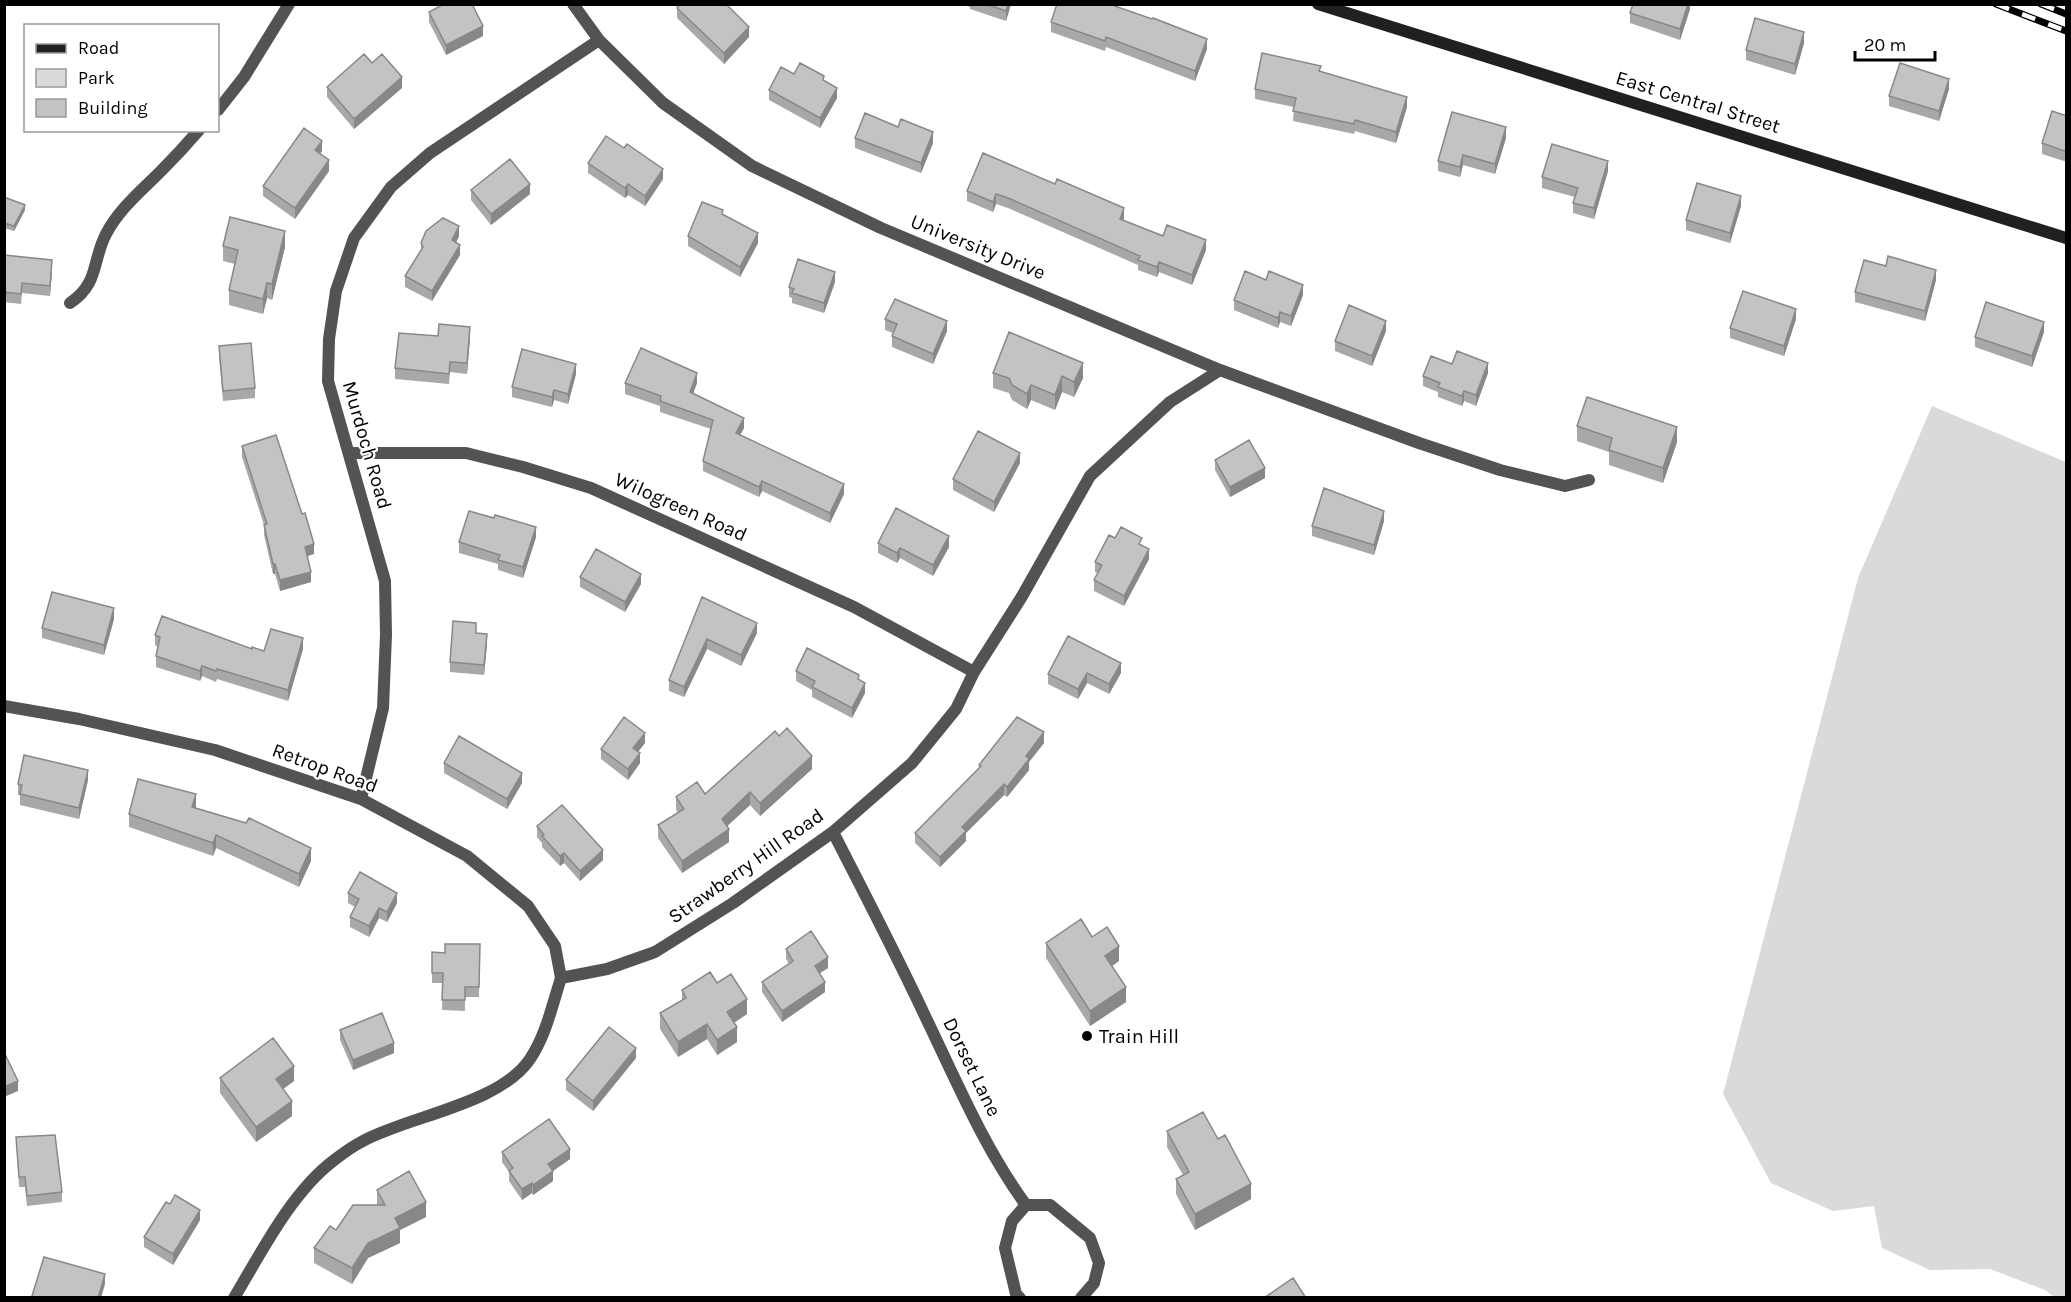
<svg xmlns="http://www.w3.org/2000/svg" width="2071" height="1302" viewBox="0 0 2071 1302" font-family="Karla,sans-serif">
<rect width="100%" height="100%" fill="#fff"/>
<path fill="#dadada" d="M1932,406L2066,462V1297H2054L2045,1290L1990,1269L1930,1270L1882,1248L1874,1206L1833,1211L1771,1183L1723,1094L1858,578Z"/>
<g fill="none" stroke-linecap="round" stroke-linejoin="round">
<path stroke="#535353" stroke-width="12" d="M218,110L244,77L289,4
M70,303C99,284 92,261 106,234C119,209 141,191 161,171C174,158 187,144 199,130"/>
<path stroke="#535353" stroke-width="12" d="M573,4L599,40L663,103L752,166L881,228L1220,370L1419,443L1500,470L1565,486L1589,480
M349,453H466L523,467L591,488L854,607L974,672
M4,706L79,719L215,750L361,799L467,856L528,906L555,946L561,978
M361,799L383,708L386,635L385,581L328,381L329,339L336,291L354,238L391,187L430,153L599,40
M833,832C864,893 896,954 925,1016C956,1080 984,1148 1026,1205H1050L1090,1238L1099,1263L1094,1283L1081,1298
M234,1298C261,1253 291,1193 333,1161C342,1154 353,1146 363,1141C409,1116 500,1104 530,1059C546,1035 552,1006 561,978L607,969L655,952L733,903L833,832L912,763L956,709L974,672L1021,598L1090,476L1170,402L1220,370
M1020,1298L1016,1294L1005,1248L1012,1221L1026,1205"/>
<path stroke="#202020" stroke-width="12" d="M1318,4L2066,238"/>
<g stroke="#000" stroke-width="7">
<path id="rail" d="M1996,4L2066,31
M2041,4L2066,14"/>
</g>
<use href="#rail" stroke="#fff" stroke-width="4.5" stroke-dasharray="14" stroke-linecap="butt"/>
</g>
<path fill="#a8a8a8" d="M962,4H1011L1006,21L970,9V7Z
M1690,4V9L1680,40L1630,23V13Z
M677,8L749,37L724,64L677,18Z
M429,12L483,36L446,55L429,22Z
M1051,22L1207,49L1195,81L1106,47L1105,51L1051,32Z
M1804,43L1795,75L1746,60V50Z
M1321,71L1407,107L1396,143L1355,131L1354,134L1293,121L1294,107L1255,99V89Z
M794,74L824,81L837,98L820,128L769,100V90Z
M327,87L402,88L354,129L327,97Z
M1949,89L1939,121L1889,106V96Z
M2067,116V162L2042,154V143Z
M855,138L933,143L921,173L855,148Z
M1506,138L1495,174L1463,165L1460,177L1438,171V161Z
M624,148L663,179L645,206L628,195L625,198L588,173V163Z
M322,151L320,154L329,171L295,219L263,196V186Z
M983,153L1124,218L1123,221L1206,250L1192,285L1159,272L1157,277L1138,270V265L1008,208L996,204L993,212L967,201V191Z
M1608,171L1594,219L1573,213V203L1575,197L1542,188V177Z
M471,190L530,194L491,225L471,200Z
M4,197L25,210L14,231L4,228Z
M1741,206L1730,243L1686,230V220Z
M459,236L456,243L460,255L432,301L405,287V276L421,251V243Z
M688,236L758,243L740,277L688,246Z
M223,246L285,247L272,300L267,298L263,314L229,305V290L235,264L223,261Z
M4,255L52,270L50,296L22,293L21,304L4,302Z
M1266,280L1303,295L1291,326L1280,322L1278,328L1234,310V300Z
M1936,280L1925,321L1855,302V292Z
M835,282L824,313L792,303V298L789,297V287Z
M885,319L947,331L933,364L892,347V336L893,333L885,330Z
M1796,319L1784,356L1730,338V328Z
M1386,331L1372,366L1335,351V341Z
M2044,332L2032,367L1975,347V337Z
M438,336L470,337L467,374L450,372L449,384L395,379V368Z
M219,346L255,388V398L223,401L219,357Z
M1452,364L1488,373L1476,406L1464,401L1462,406L1438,397V392L1423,386V376Z
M993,373L1083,378L1074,397L1062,392L1055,410L1031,400L1027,409L1012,400L1009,393L993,388Z
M576,374L568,404L554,400L552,407L512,397V387Z
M625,383H697L693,393L744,428L740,435L844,494L830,523L762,491L759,497L703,471V461L711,429L660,412V406L625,394Z
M1577,426L1677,442L1663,483L1609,465V452L1577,441Z
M242,446L314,554L307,556L311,582L280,591L275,574H273L264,535V525L242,457Z
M1215,460L1265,478L1230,497L1215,470Z
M1020,463L994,512L953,490V479Z
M1384,521L1374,555L1312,536V526Z
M536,537L523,578L498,570V564L459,553V542Z
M1115,538L1142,546L1149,559L1124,606L1094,591V580L1098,573L1095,572V562Z
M878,543L949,547L933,576L900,558L897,563L878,553Z
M580,577L641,584L625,612L580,587Z
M702,597L757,633L741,666L707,649L684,697L669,691V680Z
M114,619L104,655L42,638V628Z
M476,633L487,644L484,675L450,672V662Z
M155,635L264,651L303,649L288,701L217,679L216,682L202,676L200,681L156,667V656L158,647L155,645Z
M1121,663V673L1109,694L1087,683L1078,699L1048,684V674Z
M796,671L859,679L865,693L852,718L812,697V690L796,681Z
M645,743L638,752L640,763L628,780L601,759V749Z
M1044,743L1029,762V770L1007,797L1004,795L966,833V841L940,867L915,843V833L979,768V765Z
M444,763L522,783L507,809L444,773Z
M812,769L760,816L750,805L727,826L729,842L682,873L658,838V825L678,813L676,810V797L705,794Z
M88,780L79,819L20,805V795H18V784Z
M196,808L311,861L299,887L216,848L213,856L129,827V814Z
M537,826L603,860L580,881L564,863L560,866L542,847V843L537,837Z
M348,893L397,903L387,922L379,918L369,937L350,927V917L355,907L348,903Z
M1046,943L1119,961L1112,966L1126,1002L1090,1026L1046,958Z
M480,944L479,997H465V1011L442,1010L443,983H432V973L445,953Z
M786,949L828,968L820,973L825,992L782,1022L762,992V982L789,964L786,959Z
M717,983L747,1014L734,1023L737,1042L717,1055L707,1039L678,1057L660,1029V1013L682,1000V990Z
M340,1030L394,1053L353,1070L340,1040Z
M636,1058L593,1111L566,1090V1080Z
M220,1078L294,1081L283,1089L292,1116L256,1142L220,1093Z
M1167,1131L1218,1139L1251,1199L1195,1230L1176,1194V1179L1183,1175L1167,1147Z
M16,1137L62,1192V1202L27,1206L25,1187H19Z
M502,1152L570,1159L553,1171V1181L533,1195L532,1193L522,1200L509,1181V1172L502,1162Z
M377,1190L426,1217L400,1230V1243L368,1258L352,1284L314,1263V1248L336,1230L377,1205Z
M170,1204L200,1220L173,1265L144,1247V1237Z"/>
<path fill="#888" d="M1008,4H1011L1006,21V11Z
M1688,4H1690V9L1680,40V29Z
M483,26V36L446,55V45Z
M749,27V37L724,64V53Z
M1804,32V43L1795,75V64Z
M1207,39V49L1195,81V71Z
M402,77V88L354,129V119Z
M1949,79V89L1939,121V111Z
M837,88V98L820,128V118Z
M1407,97V107L1396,143V132Z
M1506,127V138L1495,174V164Z
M933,132V143L921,173V163Z
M322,141V151L315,160V150Z
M1463,155V165L1460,177V167Z
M329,160V171L295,219V208Z
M1608,161V171L1594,219V208Z
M663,169V179L645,206V196Z
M530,184V194L491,225V214Z
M628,184V195L625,198V188Z
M996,194V204L993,212V202Z
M1741,196V206L1730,243V233Z
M25,205V210L14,231V226Z
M1124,208V218L1120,230V219Z
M459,226V236L452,251V240Z
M285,231V247L272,300V284Z
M758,233V243L740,277V267Z
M1206,240V250L1192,285V275Z
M460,245V255L432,301V291Z
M52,260V270L50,296V286Z
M1159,262V272L1157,277V267Z
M1936,270V280L1925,321V311Z
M835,272V282L824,313V303Z
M267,283V298L263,314V299Z
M1303,285V295L1291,326V316Z
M1796,309V319L1784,356V346Z
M1280,312V322L1278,328V318Z
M947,321V331L933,364V354Z
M1386,321V331L1372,366V356Z
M2044,322V332L2032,367V356Z
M470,327V337L467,374V363Z
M1083,363V378L1074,397V382Z
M1488,363V373L1476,406V395Z
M576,364V374L568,404V394Z
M697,373V383L690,402V392Z
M1062,376V392L1055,410V395Z
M1031,385V400L1027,409V394Z
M554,390V400L552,407V397Z
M1464,391V401L1462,406V396Z
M744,418V428L736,443V433Z
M1677,427V442L1663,483V468Z
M1020,453V463L994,512V502Z
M1265,468V478L1230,497V487Z
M762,481V491L759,497V487Z
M844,484V494L830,523V513Z
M1384,511V521L1374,555V545Z
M536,527V537L523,578V567Z
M949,536V547L933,576V565Z
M314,544V554L305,557V547Z
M900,548V558L897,563V553Z
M1149,549V559L1124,606V596Z
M273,564H275V574H273Z
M311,572V582L280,591V580Z
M641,574V584L625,612V602Z
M114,608V619L104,655V645Z
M757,623V633L741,666V655Z
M487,634V644L484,675V665Z
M303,638V649L288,701V690Z
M707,639V649L684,697V687Z
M1121,663V673L1109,694V684Z
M202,666V676L200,681V671Z
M1087,673V683L1078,699V689Z
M865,683V693L852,718V708Z
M1044,732V743L1029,762V770L1007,797V787L1026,756Z
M645,733V743L633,758V748Z
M640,753V763L628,780V769Z
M812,756V769L760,816V803Z
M88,770V780L79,819V808Z
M522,773V783L507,809V799Z
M1004,784V795L966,833V841L940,867V857L962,827Z
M750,792V805L722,831V819Z
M196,794V807L192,820V807Z
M729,829V842L682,873V861Z
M216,835V848L213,856V843Z
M311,848V861L299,887V874Z
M603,850V860L580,881V871Z
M564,853V863L560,866V856Z
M397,893V903L387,922V912Z
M379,908V918L369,937V926Z
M1119,946V961L1105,971V956Z
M828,957V968L815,976V966Z
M825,982V992L782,1022V1011Z
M1126,987V1002L1090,1026V1011Z
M747,999V1014L727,1027V1012Z
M707,1024V1039L678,1057V1042Z
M737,1027V1042L717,1055V1040Z
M394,1043V1053L353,1070V1060Z
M636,1048V1058L593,1111V1101Z
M294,1066V1081L276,1094V1079Z
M18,1081V1091L4,1097V1087Z
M292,1101V1116L256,1142V1127Z
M570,1149V1159L553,1171V1181L533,1195V1185L548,1164Z
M532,1183V1193L522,1200V1189Z
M1251,1184V1199L1195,1230V1214Z
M426,1202V1217L400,1230V1243L368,1258L352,1284V1268L368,1243L395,1218Z
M200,1210V1220L173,1265V1254Z
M105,1274V1284L101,1298H98Z"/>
<path fill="#c3c3c3" stroke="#888" stroke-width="1.5" d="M444,4H472L483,26L446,45L429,12Z
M680,4H726L749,27L724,53L677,8Z
M986,4H1008L1006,11Z
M1057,4H1109L1152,19L1153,18L1207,39L1195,71L1106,37L1105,41L1051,22Z
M1633,4H1688L1680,29L1630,13Z
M1755,18L1804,32L1795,64L1746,50Z
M1262,53L1321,66L1319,71L1407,97L1396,132L1355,120L1354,124L1293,111L1296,98L1255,89Z
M364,54L372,63L382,54L402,77L354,119L327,87Z
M800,63L824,76L823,80L837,88L820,118L769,90L781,67L794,74Z
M1900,63L1949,79L1939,111L1889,96Z
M2052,111L2067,116V152L2042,143Z
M1452,112L1506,127L1495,164L1463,155L1460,167L1438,161Z
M865,113L898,127L901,119L933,132L921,163L855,138Z
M304,128L322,141L315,150L329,160L295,208L263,186Z
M606,136L624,148L627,144L663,169L645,196L628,184L625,188L588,163Z
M1552,144L1608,161L1594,208L1573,203L1578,188L1542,177Z
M983,153L1055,184L1057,179L1124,208L1120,219L1163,236L1167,225L1206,240L1192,275L1159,262L1157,267L1138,260L1140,256L1008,198L996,194L993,202L967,191Z
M510,159L530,184L491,214L471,190Z
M1697,183L1741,196L1730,233L1686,220Z
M4,197L25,205L14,226L4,223Z
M702,202L723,210L722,214L758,233L740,267L688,236Z
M230,217L285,231L272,284L267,283L263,299L229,290L238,250L223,246Z
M443,218L459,226L452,240L460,245L432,291L405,276L423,247L421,243L426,231Z
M4,255L52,260L50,286L22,283L21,294L4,292Z
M1888,256L1936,270L1925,311L1855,292L1864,260L1886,266Z
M798,259L835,272L824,303L792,293L794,289L789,287Z
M1245,271L1266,280L1269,271L1303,285L1291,316L1280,312L1278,318L1234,300Z
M1743,291L1796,309L1784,346L1730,328Z
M895,299L947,321L933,354L892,336L897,324L885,319Z
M1986,302L2044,322L2032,356L1975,337Z
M1349,305L1386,321L1372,356L1335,341Z
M439,324L470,327L467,363L450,362L449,374L395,368L399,333L438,336Z
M1009,332L1083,363L1074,382L1062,376L1055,395L1031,385L1027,394L1012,385L1009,378L993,373Z
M251,343L255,388L223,391L219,346Z
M641,348L697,373L690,392L744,418L736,433L844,484L830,513L762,481L759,487L703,461L713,420L660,401L661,396L625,383Z
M522,349L576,364L568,394L554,390L552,397L512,387Z
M1457,351L1488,363L1476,395L1464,391L1462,396L1438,387L1440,383L1423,376L1431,356L1452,364Z
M1587,397L1677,427L1663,468L1609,450L1612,438L1577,426Z
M978,431L1020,453L994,502L953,479Z
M276,435L302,514L305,513L314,544L305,547L311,572L280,580L275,564H273L264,525L267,524L242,446Z
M1249,440L1265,468L1230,487L1215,460Z
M1324,488L1384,511L1374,545L1312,526Z
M896,508L949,536L933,565L900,548L897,553L878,543Z
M469,511L494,518L495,515L536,527L523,567L498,560L500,555L459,542Z
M1121,527L1142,538L1139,544L1149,549L1124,596L1094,580L1102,565L1095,562L1109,535L1115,538Z
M596,549L641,574L625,602L580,577Z
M52,592L114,608L104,645L42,628Z
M702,597L757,623L741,655L707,639L684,687L669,680Z
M162,616L252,649V647L264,651L271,629L303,638L288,690L217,669L216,671L202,666L200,671L156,656L160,637L155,635Z
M453,621L476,623V633L487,634L484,665L450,662Z
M1068,636L1121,663L1109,684L1087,673L1078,689L1048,674Z
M807,648L859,675L858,679L865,683L852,708L812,687L815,681L796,671Z
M624,717L645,733L633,748L640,753L628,769L601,749Z
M1017,717L1044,732L1026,756L1029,759L1007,787L1004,784L962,827L966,831L940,857L915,833L981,766L979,765Z
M787,728L812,756L760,803L750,792L722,819L729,829L682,861L658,825L684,809L676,797L697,782L705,794L775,731L779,736Z
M459,736L522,773L507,799L444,763Z
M24,755L88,770L79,808L20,794L22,785L18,784Z
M138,779L196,794L192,807L246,823L249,818L311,848L299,874L216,835L213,843L129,814Z
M562,805L603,850L580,871L564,853L560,856L542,836L544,835L537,826Z
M360,872L397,893L387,912L379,908L369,926L350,917L359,899L348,893Z
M1081,919L1092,937L1107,927L1119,946L1105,956L1126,987L1090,1011L1046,943Z
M811,931L828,957L815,966L825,982L782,1011L762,982L793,961L786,949Z
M445,944H480L479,987H465V1000H442L443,973H432V952L445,953Z
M710,972L717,983L731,974L747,999L727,1012L737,1027L717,1040L707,1024L678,1042L660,1013L686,998L682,990Z
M382,1013L394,1043L353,1060L340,1030Z
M609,1027L636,1048L593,1101L566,1080Z
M273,1038L294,1066L276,1079L292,1101L256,1127L220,1078Z
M4,1052L18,1081L4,1087Z
M1203,1112L1218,1139L1225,1135L1251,1184L1195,1214L1176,1179L1189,1172L1167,1131Z
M549,1119L570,1149L548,1164L553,1171L533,1185L532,1183L522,1189L509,1171L513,1168L502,1152Z
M55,1135L62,1192L27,1196L25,1177H19L16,1137Z
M409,1171L426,1202L395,1218L400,1228L368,1243L352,1268L314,1248L330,1226L336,1230L353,1205H385L377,1190Z
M175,1195L200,1210L173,1254L144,1237L166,1202L170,1204Z
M44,1257L105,1274L98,1298H35L32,1296Z
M1293,1278L1306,1298H1264Z"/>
<circle fill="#000" stroke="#fff" stroke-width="2" cx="1087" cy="1036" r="6"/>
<g text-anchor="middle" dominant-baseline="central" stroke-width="4.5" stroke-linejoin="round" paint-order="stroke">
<g font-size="20" fill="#000" stroke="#fff">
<text transform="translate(1698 102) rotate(17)">East Central Street</text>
<text transform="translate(978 247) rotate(22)">University Drive</text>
<text transform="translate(367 445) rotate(74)">Murdoch Road</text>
<text transform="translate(681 507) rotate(24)">Wilogreen Road</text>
<text transform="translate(325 768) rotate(20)">Retrop Road</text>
<text transform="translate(746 866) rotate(-35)">Strawberry Hill Road</text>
<text transform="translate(972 1067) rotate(64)">Dorset Lane</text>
</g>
<g font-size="20" fill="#000" stroke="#fff" text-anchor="start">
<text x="1099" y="1036">Train Hill</text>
</g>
</g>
<rect width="2071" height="1302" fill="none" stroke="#000000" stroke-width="12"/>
<rect x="24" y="24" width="195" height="108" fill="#ffffff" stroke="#999999" stroke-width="1.5"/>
<rect x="36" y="44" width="30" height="9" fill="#202020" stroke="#999999" stroke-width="1.5"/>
<text x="78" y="54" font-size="18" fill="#000000">Road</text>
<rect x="36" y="69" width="30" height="18" fill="#dadada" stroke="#999999" stroke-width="1.5"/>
<text x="78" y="84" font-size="18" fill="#000000">Park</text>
<rect x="36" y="99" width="30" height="18" fill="#c3c3c3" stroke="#999999" stroke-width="1.5"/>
<text x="78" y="114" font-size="18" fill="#000000">Building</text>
<path d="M1855 51v9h80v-9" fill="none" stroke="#000000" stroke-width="3"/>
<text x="1864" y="51" font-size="18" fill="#000000" stroke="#ffffff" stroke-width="4.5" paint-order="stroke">20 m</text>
</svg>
